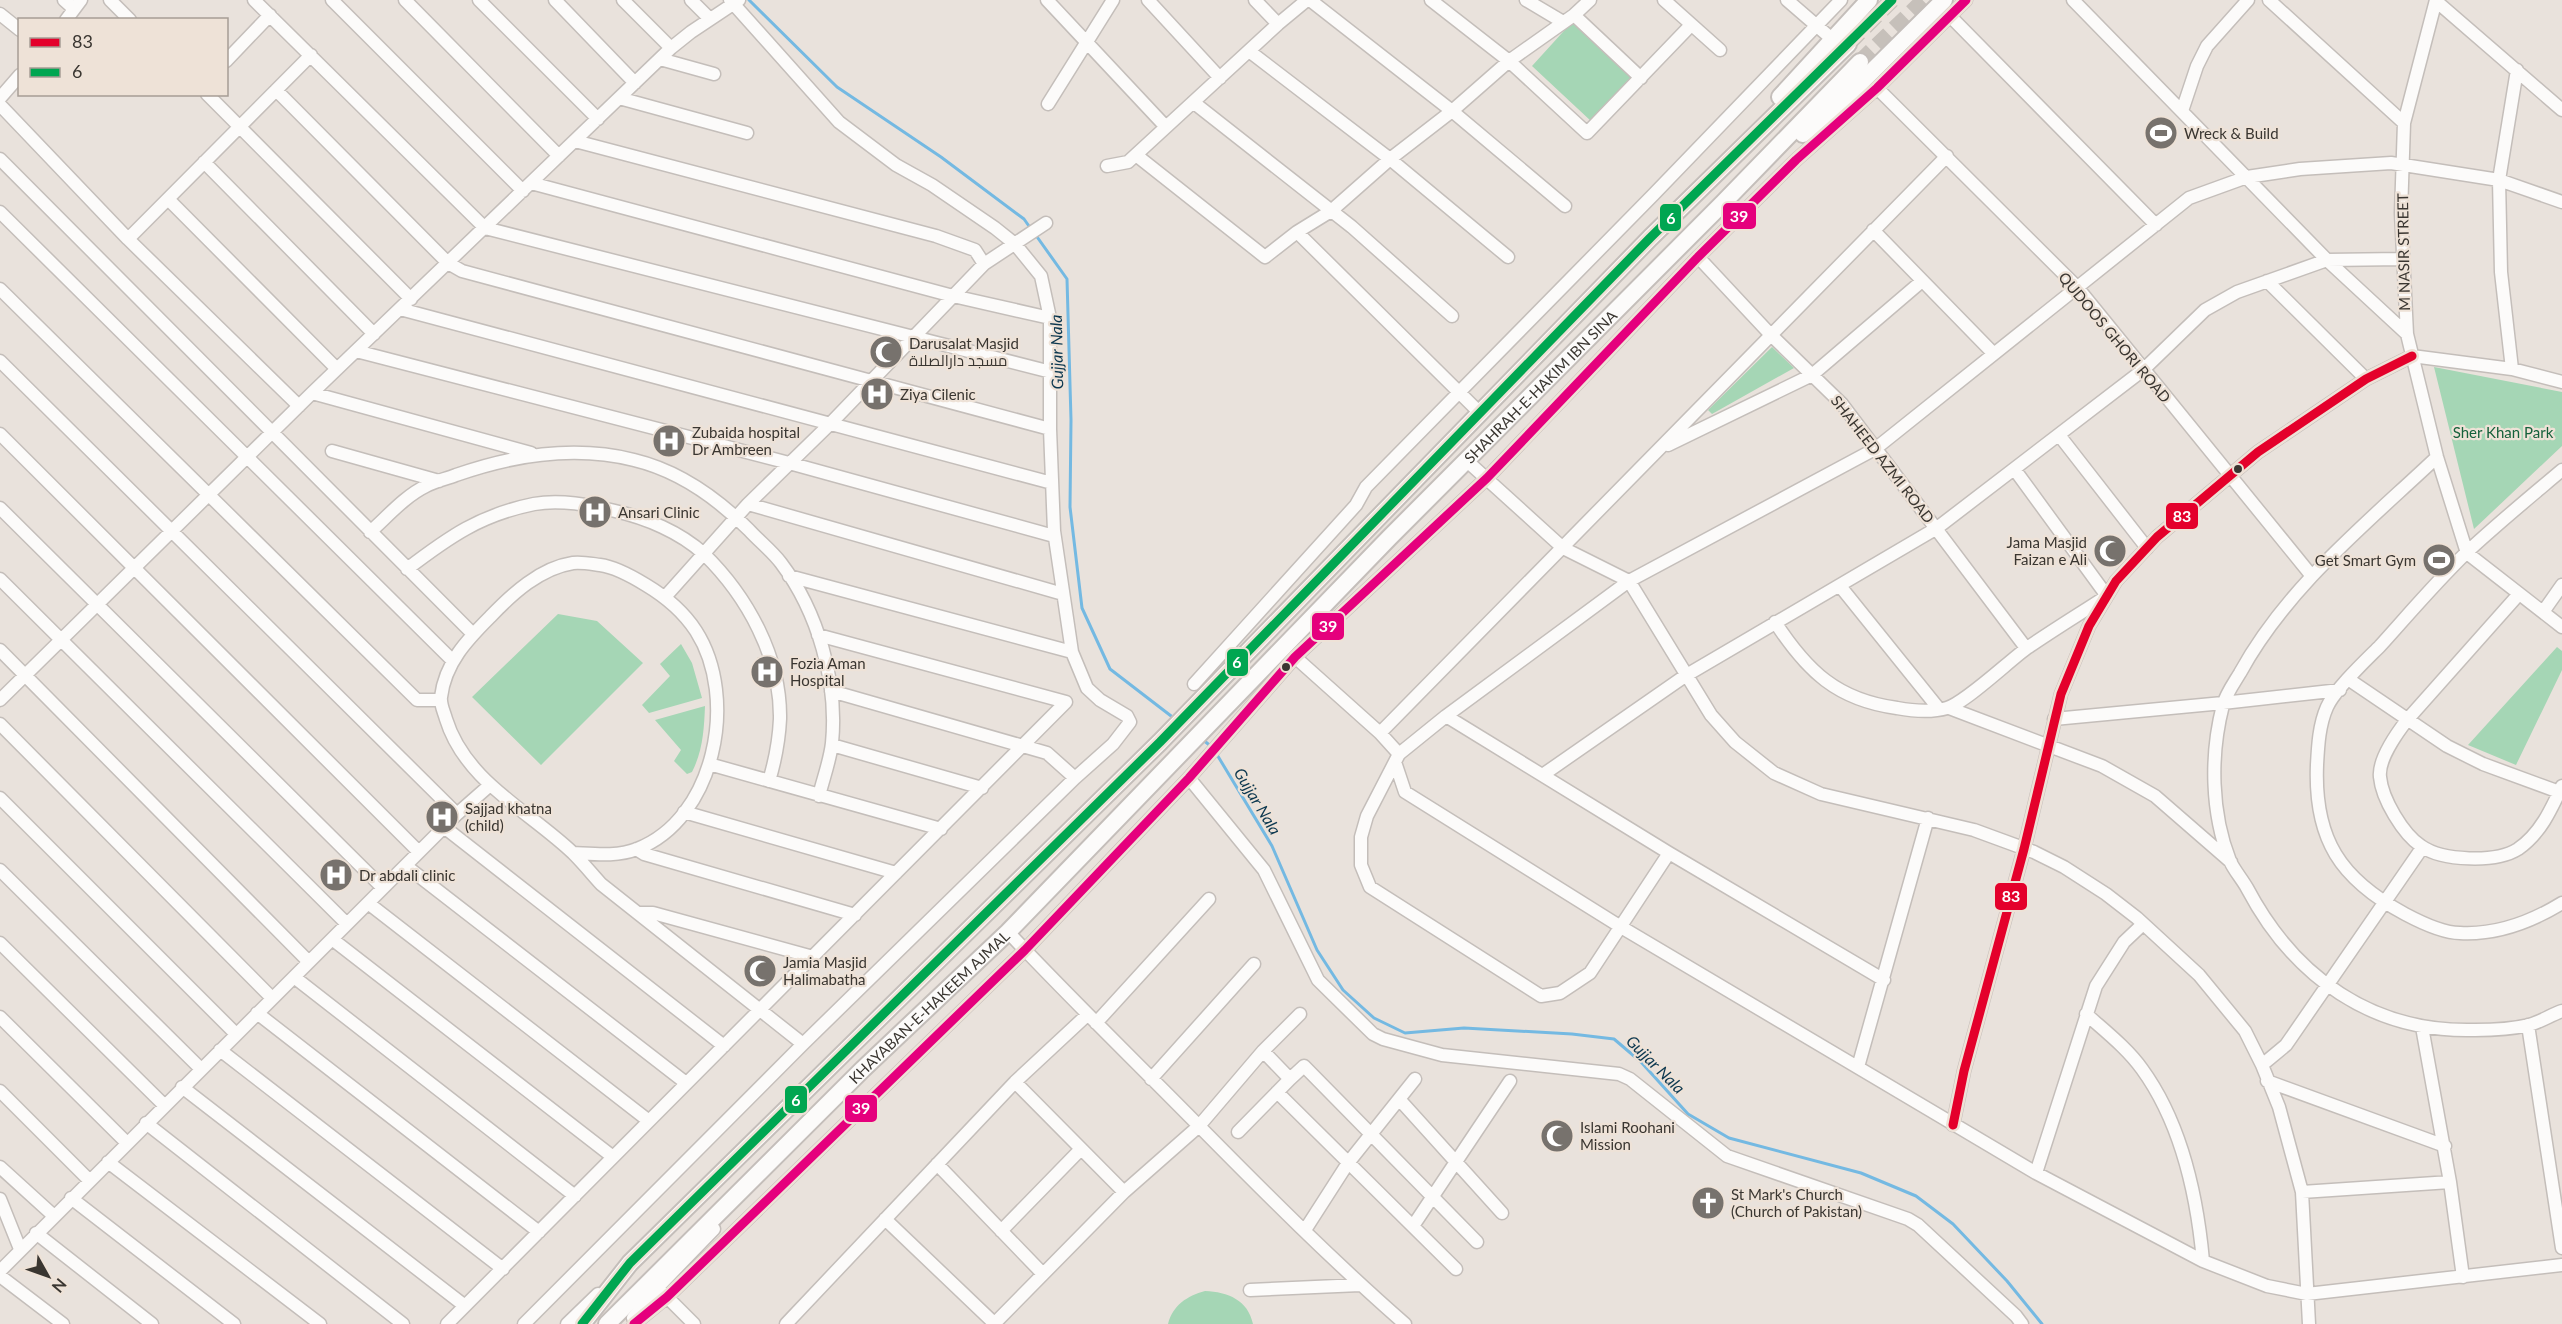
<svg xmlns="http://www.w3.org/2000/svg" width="2562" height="1324" viewBox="0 0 2562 1324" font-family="Lato,Cairo,sans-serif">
<rect width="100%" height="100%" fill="#e9e2dc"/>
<path fill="#a5d6b5" d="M1572,22L1633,78L1592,122L1532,66Z
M1772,347L1794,368L1712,414L1708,410Z
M2434,367L2562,392V446L2474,529Z
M558,614L597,621L643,663L541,765L472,697Z
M681,644L692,663L702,698L649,713L642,705L670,676L660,664Z
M2557,647L2562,651V670L2516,765L2468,745Z
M705,706C704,730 703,750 692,772L687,774L674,761L681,750L655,720Z
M1205,1291C1228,1292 1248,1300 1253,1324H1168C1173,1305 1187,1296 1205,1291Z"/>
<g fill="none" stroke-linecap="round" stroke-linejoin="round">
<path stroke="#74b9e2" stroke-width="3" d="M749,0L837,87L941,157L1024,219L1031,229
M1035,234L1067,279L1071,420L1070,507L1082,608L1110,669L1175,719
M1202,739L1213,748
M1216,753L1272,846L1317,950L1343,990L1374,1018L1405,1033L1464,1028L1572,1034L1614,1039L1641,1062L1688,1114L1729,1138L1861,1173L1916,1196L1953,1224L2007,1281L2042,1324"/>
<path stroke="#c6c0ba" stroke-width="16" stroke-dasharray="16 8" stroke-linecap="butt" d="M1848,44L1892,0
M1860,62L1924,0"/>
<g stroke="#c4beba" stroke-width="15">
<path id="minor" d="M64,0L74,9
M110,0L130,20
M254,0L485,228L1051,372
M332,0L523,191
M405,0L559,156
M479,0L598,119
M555,0L635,83
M623,0L671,48
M691,0L710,19
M1047,0L1166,127
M1148,0L1220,78
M1255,0L1278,24
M1310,0L1452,111L1565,206
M1431,0L1509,61L1587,133L1691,25
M1526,0L1563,22
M1664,0L1720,50
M1787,0L1832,39
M2073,0L2327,260L2407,334
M2269,0L2404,123
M2436,0L2404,123L2401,213L2407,334L2437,457L2467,553L2562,627
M2436,1L2562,110
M0,14L20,30
M1574,15L1641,78
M1950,16L2156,225
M66,20L81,0
M1249,51L1390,159L1508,257
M660,59L714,74
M226,61L270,15
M1877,88L2077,287L2311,575
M276,90L448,263L462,271L1050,429
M207,94L411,299
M0,98L20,75
M619,98L747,133
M1193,102L1352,227L1452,316
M1048,104L1113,0
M0,105L128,239L299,406
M2182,111L2197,66L2207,46L2248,0
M575,141L936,236L975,250L984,264
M1136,155L1265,257L1297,232L1331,211L1390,159L1452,111L1509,61L1574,15L1590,0
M0,159L473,634
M204,162L374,334
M1107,166L1128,162L1278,24L1307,0
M531,183L953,296L1050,318
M168,199L337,369
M0,212L452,660
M1873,230L1994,354
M1297,232L1479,412
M128,239L311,55
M1698,257L1770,334L1842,404L2026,648
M2267,281L2366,379
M0,289L417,700H440
M400,309L1052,483
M356,351L789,463L1054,536
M2412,356L2512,369L2562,382
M0,361L457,814
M2512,369L2501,272L2499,180L2517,70
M312,393L531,453
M0,434L419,852
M2059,435L2147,548
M1668,445L1812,375L1922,281
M332,451L439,481
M2437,457C2366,524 2287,587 2240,673C2234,683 2226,694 2223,705C2210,755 2211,813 2230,861C2234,870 2242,879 2247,888C2294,977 2372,1033 2475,1030C2492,1030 2512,1029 2529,1025C2540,1022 2551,1015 2562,1011
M1467,461L1563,548L1629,581L1711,715L1735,742L1774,773L1821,794L1974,830L2034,852L2064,867L2106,894L2137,918L2199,975L2245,1031L2262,1065L2279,1107L2302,1192L2309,1324
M2562,470C2530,497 2497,524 2466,553C2436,582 2408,615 2380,646C2365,661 2335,689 2327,707C2319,725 2318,746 2317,765C2314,839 2340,879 2405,914C2420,922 2442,933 2460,933C2497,935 2531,922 2562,903
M748,504L1063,594
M0,508L383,888
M370,532C387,517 405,496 426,486C435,481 446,479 456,475C513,455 574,445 634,460C680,471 717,498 749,530C759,541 772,551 781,563C818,612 838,682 832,743C830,761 823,779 819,796
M407,569C449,537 480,515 534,504C560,499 590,505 615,511C646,518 680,532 704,554C747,596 781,657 780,719C779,740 775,761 769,781
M789,576L1072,652
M0,579L347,924
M1840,586L1939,709
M2519,594L2407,720C2397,733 2378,760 2380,777C2382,799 2403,834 2421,846C2442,861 2496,863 2518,849C2540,834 2551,810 2562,786
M665,597L748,504L830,424L984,264L1046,223
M2543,612L2562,585
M1775,622C1807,671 1837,700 1897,708C1913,711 1930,713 1947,708C1965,703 2009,661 2027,648C2053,630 2081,613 2107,596L2015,470
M0,650L309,962
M1295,657L1380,733L1399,754
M2348,679L2447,746L2483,764L2562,793
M1194,684L1356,505L1366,487L1654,194L1841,0
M831,691L1047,753L1075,778
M0,700L312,393L671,48L691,32L739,0
M1949,708L2102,766L2155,796L2231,862
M1446,716L1669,853L1884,980
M2054,719L2223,703L2340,690
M0,724L272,998
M1380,733L1947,156
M832,745L982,788
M1395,762L1405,792L1621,927L2036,1173L2203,1261L2267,1286L2307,1294L2562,1265
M709,764L941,829
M1544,774L1685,676L1937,528L2143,370L2205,310L2237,292L2327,260L2402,259
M1189,778L1264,870L1318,980L1373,1034L1383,1039L1442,1055L1619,1074L1630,1079L1727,1156L1908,1219L1918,1225L2016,1316L2022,1324
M0,798L236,1034
M684,812L896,873
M444,827L724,1046
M636,849L644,854L855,915
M573,853C594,854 617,857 637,849C715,819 739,698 696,631C683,611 666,597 646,585C633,577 616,567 600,565C592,564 582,562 573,563C540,568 512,594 490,617C467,640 445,663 441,697C440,704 444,712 446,719C465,781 529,811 573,853C583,863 592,874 601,884L803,1044
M1669,853L1590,973L1560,993L1541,996L1370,887L1361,865V837L1367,816L1399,754L1446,716L1629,581L1875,449L2189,198L2247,177L2300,169L2391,163L2499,180L2562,202
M406,866L686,1083
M0,870L201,1069
M368,903L649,1121
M638,913H653L813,957
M1008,932C1070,998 1135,1061 1199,1126C1266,1194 1333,1261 1405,1324
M332,939L613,1157
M0,943L164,1105
M294,977L575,1196
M257,1013L539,1232
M2086,1014C2105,1031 2127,1048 2142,1069C2182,1124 2197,1195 2203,1261
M0,1017L127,1143
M1096,1023L1209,899
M2528,1025L2562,1248
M220,1050L503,1269
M2262,1065L2286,1045L2422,848
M1858,1067L1928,818
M1151,1079L1254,964
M1290,1079L1304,1066L1477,1242
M2267,1081L2445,1146
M1015,1082L1124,1192
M182,1087L465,1306
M0,1091L89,1180
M1277,1092L1456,1269
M1399,1099L1502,1213
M146,1123L403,1324
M1953,1125L1964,1071L2024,849L2061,694L2089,626L2116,581L2157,537L2258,452L2366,379L2412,356
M1238,1132L1290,1079L1263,1051
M108,1162L320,1324
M937,1164L1043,1274
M0,1167L54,1216
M2036,1173L2096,986L2124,942L2143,924
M2450,1182L2463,1277
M2302,1192L2450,1182L2422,1027
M71,1198L234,1324
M0,1199L20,1249
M885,1219L994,1323
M1413,1226L1510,1081
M1305,1230L1348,1163L1415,1079
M1001,1231L1081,1149
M36,1233L152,1324
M0,1271L457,814L490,785
M0,1276L63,1324
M1250,1290L1360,1285
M663,1293L694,1324
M633,1318L657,1288L714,1229
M447,1324L1066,702L818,635
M524,1324L803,1044L1075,778L1113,744L1130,722L1127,716L1100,700L1087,688L1072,652L1054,531L1050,429V318L1041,276L1015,244L995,228L932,185L896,165L839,122L730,0
M567,1324L598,1294
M634,1324L667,1297L1025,950L1189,778L1295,657L1487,478L1698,257L1796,160L1877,88L1966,0
M786,1324L1015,1082L1087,1015
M994,1324L1124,1192L1199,1126L1263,1051L1300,1014"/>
</g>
<g stroke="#c4beba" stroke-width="20">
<g id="highway">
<path d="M1780,97L1869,0"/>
<path d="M1803,134L1843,100L1944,0"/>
<path d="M582,1324L630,1263L1160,742L1650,238L1848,44"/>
<path id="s1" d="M607,1324L863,1069L1008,932L1389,538L1723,203L1860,62"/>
</g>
</g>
<use href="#minor" stroke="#fcfbfa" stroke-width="12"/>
<use href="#highway" stroke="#fcfbfa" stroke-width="16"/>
<g stroke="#eee2d7" stroke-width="14">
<path id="bus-1" d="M1953,1125L1964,1071L2024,849L2061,694L2089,626L2116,581L2157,537L2258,452L2366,379L2412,356"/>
</g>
<g stroke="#eee2d7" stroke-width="14">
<path id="bus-2" d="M582,1324L630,1263L1160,742L1650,238L1892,0"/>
</g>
<g stroke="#eee2d7" stroke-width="14">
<path id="bus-3" d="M634,1324L667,1297L1025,950L1189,778L1295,657L1487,478L1698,257L1796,160L1877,88L1966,0"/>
</g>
<use href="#bus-1" stroke="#e4002b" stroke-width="9"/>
<use href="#bus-2" stroke="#00a651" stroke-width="9"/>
<use href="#bus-3" stroke="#e5007d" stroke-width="9"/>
</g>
<defs>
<g id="stadium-disc" transform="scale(1.725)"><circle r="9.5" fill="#77726d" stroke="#eee2d7"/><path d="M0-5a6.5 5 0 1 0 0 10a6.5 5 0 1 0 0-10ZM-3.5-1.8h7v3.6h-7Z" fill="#fff"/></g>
<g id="mosque-disc" transform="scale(1.725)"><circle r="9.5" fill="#77726d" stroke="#eee2d7"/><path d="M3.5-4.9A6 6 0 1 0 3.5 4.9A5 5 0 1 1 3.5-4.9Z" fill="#fff"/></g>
<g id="hospital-disc" transform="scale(1.725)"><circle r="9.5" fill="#77726d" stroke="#eee2d7"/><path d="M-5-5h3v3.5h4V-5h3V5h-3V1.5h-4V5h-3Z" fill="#fff"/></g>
<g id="church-disc" transform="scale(1.725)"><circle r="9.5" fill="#77726d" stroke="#eee2d7"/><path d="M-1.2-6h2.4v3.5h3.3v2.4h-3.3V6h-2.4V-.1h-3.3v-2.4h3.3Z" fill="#fff"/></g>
</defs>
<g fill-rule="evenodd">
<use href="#stadium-disc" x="2161" y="133"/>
<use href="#mosque-disc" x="886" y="352"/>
<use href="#hospital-disc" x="877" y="394"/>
<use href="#hospital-disc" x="669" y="441"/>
<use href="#hospital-disc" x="595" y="512"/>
<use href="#mosque-disc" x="2110" y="551"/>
<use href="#stadium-disc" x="2439" y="560"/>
<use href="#hospital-disc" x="767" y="672"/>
<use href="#hospital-disc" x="442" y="817"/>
<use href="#hospital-disc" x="336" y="875"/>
<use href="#mosque-disc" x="760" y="971"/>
<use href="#mosque-disc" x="1557" y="1136"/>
<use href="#church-disc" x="1708" y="1203"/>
</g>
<g fill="#3a3631" stroke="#eee2d7" stroke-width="2">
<circle cx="2238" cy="469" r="5"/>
<circle cx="1286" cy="667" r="5"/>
</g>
<g text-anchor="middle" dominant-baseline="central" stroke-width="4.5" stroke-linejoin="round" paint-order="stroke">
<g font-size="15" fill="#3a3631" stroke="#eee2d7" text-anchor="start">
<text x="2184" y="133">Wreck &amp; Build</text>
<text x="909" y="343">Darusalat Masjid<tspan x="909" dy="17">مسجد دارالصلاة</tspan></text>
<text x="900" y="394">Ziya Cilenic</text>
<text x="692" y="432">Zubaida hospital<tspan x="692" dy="17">Dr Ambreen</tspan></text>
<text x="618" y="512">Ansari Clinic</text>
<text x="2087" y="542" text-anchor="end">Jama Masjid<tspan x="2087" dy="17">Faizan e Ali</tspan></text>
<text x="2416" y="560" text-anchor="end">Get Smart Gym</text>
<text x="790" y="663">Fozia Aman<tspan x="790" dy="17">Hospital</tspan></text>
<text x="465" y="808">Sajjad khatna<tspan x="465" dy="17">(child)</tspan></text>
<text x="359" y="875">Dr abdali clinic</text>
<text x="783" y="962">Jamia Masjid<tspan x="783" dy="17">Halimabatha</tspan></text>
<text x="1580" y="1127">Islami Roohani<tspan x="1580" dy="17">Mission</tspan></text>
<text x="1731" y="1194">St Mark's Church<tspan x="1731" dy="17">(Church of Pakistan)</tspan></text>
</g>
<g font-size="15" fill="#3a3631" stroke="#eee2d7">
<text transform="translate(2403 252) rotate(-91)">M NASIR STREET</text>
<text transform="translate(2115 337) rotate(50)">QUDOOS GHORI ROAD</text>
<text stroke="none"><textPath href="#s1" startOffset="1323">SHAHRAH-E-HAKIM IBN SINA</textPath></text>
<text transform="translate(1883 459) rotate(52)">SHAHEED AZMI ROAD</text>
<text stroke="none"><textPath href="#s1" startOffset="452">KHAYABAN-E-HAKEEM AJMAL</textPath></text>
</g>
<g font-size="15" fill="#15613b" stroke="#eee2d7">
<text x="2503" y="432">Sher Khan Park</text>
</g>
<g font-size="16" font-style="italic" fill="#0b374f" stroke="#eee2d7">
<text transform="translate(1056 352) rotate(-91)">Gujjar Nala</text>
<text transform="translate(1258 801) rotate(59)">Gujjar Nala</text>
<text transform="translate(1656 1064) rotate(45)">Gujjar Nala</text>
</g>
</g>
<g stroke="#eee2d7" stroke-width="2">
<rect x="1722" y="202" width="35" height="28" rx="6" fill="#e5007d"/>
<rect x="1659" y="203" width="23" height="29" rx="6" fill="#00a651"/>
<rect x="2165" y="502" width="34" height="28" rx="6" fill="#e4002b"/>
<rect x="1311" y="612" width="34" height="29" rx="6" fill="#e5007d"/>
<rect x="1226" y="648" width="23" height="29" rx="6" fill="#00a651"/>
<rect x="1994" y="882" width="34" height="29" rx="6" fill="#e4002b"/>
<rect x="784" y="1085" width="24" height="29" rx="6" fill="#00a651"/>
<rect x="844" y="1094" width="34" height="29" rx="6" fill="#e5007d"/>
</g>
<g font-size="16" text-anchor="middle" font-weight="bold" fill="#fff">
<text x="1739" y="222">39</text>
<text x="1671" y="224">6</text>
<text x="2182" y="522">83</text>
<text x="1328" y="632">39</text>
<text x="1237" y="668">6</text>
<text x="2011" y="902">83</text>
<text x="796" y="1106">6</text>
<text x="861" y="1114">39</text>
</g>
<rect x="18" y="18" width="210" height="78" fill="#eee2d7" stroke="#a69d95" stroke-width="1.5"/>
<rect x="30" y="38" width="30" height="9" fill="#e4002b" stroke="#a69d95" stroke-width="1.5"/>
<text x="72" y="48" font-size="18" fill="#3a3631">83</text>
<rect x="30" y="68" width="30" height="9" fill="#00a651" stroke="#a69d95" stroke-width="1.5"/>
<text x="72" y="78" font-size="18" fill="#3a3631">6</text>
<g transform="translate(48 1276) rotate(130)" stroke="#eee2d7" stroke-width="4.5" paint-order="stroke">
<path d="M0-4.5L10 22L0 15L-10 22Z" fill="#3a3631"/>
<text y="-9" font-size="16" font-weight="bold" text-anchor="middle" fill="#3a3631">N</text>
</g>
</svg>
